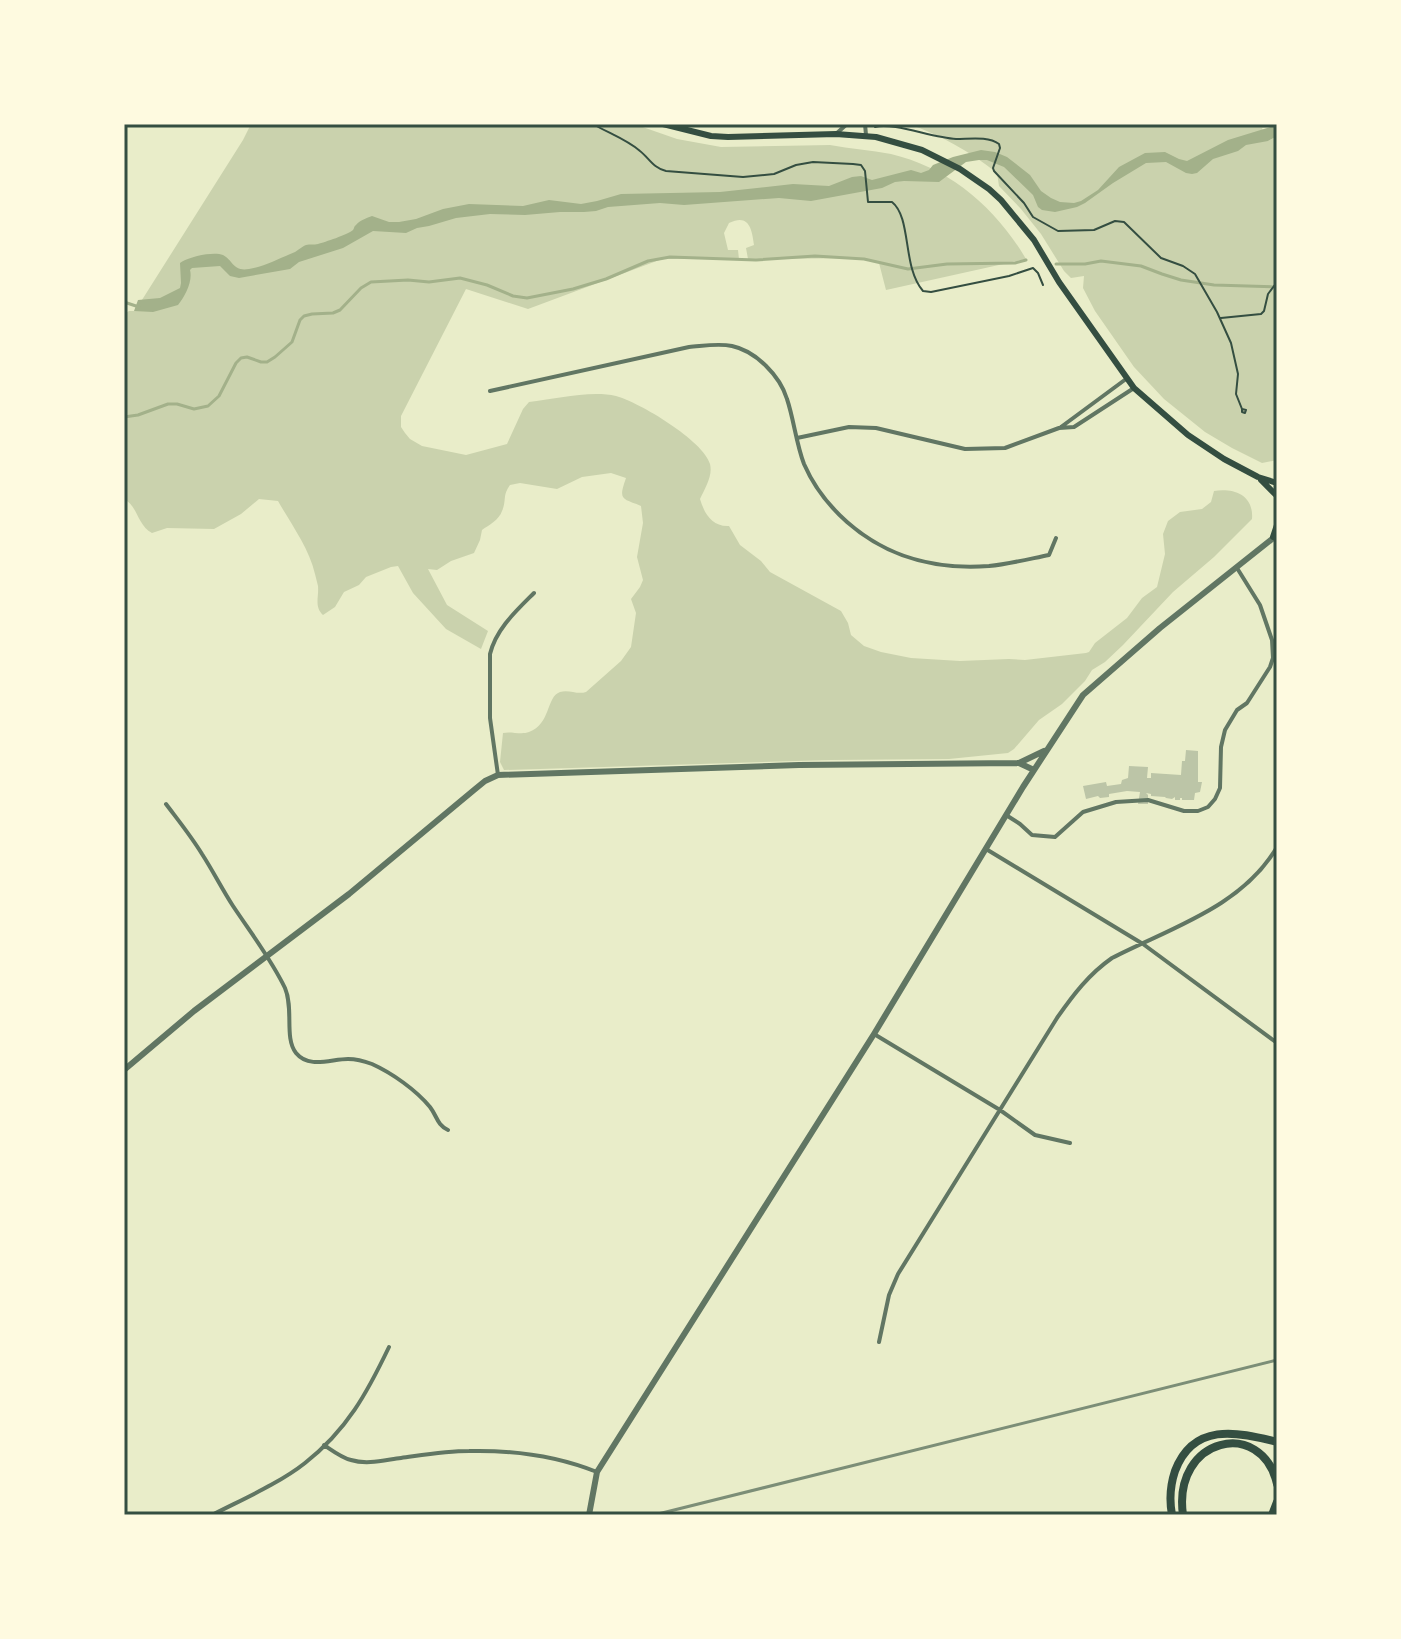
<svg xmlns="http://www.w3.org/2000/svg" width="1401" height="1639" viewBox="0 0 1401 1639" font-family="'DM Sans',sans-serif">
<rect width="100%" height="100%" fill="#e9edc9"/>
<path fill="#cad2ad" d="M251,124H634L677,139L721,147L830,145C850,149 871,150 891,154C950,168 996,208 1026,259L886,290L879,263L860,258L748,259L746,248L754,245C752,229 749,213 729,223L724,233L728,250H738L739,259H662L528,309L466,289L401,416V427L405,433L410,439L422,446L466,455L507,444L523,409L529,402C555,399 591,390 616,396C639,402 704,441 710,464C713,476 705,488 700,499C704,513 712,527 729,526L740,545L761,561L770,572L841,611L848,623L851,635L864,646L881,652L911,658L960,661L1009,659L1025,660L1086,653L1089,652L1095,643L1127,618L1142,598L1157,587L1165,554L1163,534L1168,521L1180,512L1202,509L1211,502L1214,491C1234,488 1254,495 1252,519L1214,557L1173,592L1123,645L1105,662L1092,670L1085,681L1062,704L1039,720L1014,749L1008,753L949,759L831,760L504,770L500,762L503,733C511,731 521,735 529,732C551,724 546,697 560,692C569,689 577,695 586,692L621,661L631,647L636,613L631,599L640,587L643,580L637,557L643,523L641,506C622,498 618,501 626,478L611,473L582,477L557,489L520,483L510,485C502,496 507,500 502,511C499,520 489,525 482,530L480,540L474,553L451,561L437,570L428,569L447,605L488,631L481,649L446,629L413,593L398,566L391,567L366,577L359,585L344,592L335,607L323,615C314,606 319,598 318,586C317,582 316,578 315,574C309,548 291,524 278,501L259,499L241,514L214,529L167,528L152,533C137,525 138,506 124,499V314L129,311H135L243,140Z
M908,124H1277L1273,127L1262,128L1268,141L1277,136V460L1262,463L1232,448L1205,432L1164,399L1134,367L1095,311L1083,288L1084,276L1071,278L1064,271L1041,234L1021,209L999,186L997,173C969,151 941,135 908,124Z"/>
<path fill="#a3b18a" d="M1277,125V136L1268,141L1246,145L1238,151L1213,159L1197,173L1192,174L1186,173L1166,162L1146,163L1113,183L1085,203L1077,207L1055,212L1042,210L1038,207L1033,195L1004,167L987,160H979L966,162L939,182L904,181L895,182L882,188L811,201L779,198L684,205L660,203L608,207L596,211L584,212H560L525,215L490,214L456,218L429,226L417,228L406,233L373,231L343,248L299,262L290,269L239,278L230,276L220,266L192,268L190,270C193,281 185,296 178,305L153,312L134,311L138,300L160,298L180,288L181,283L180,263C188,257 213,251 223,255C233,260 233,272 249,269C266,266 280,258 295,252C298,250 303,246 306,245C310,244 314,245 318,244C325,242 347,235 353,230C354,229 354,226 356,225C360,220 367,218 372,216L389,222H399L416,219L443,209L469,204L523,206L549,200L581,204L597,201L621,194L720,192L793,184L829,186L852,177L861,176L872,180L911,170L921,173L929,170L933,165L953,157L981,150L995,152L1007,157L1030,175L1041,191L1051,198L1060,202L1074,203L1081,201L1098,190L1119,167L1145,153L1165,152L1179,159L1187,161L1228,140Z"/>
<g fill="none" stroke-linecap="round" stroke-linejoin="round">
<path stroke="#a3b18a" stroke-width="3" d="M1056,264H1085L1101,261L1141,266L1162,274L1181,280L1214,285L1277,287
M124,302L139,307
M124,417L138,415L168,404H177L194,409L208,406L219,396L236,363L241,358L247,357L261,362H267L275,357L292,342L300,320L304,316L312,314L333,313L340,310L361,288L371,282L408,280L429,282L460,278L487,285L513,296L527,298L573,289L606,279L648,261L670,257L756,260L815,256L864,259L908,269L947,264L1015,263L1026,260"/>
</g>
<path fill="#bcc5a7" d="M1186,750L1198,751V782H1202L1200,792L1195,793L1194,800H1182V798H1180V800H1175V797L1172,799L1166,798L1165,797L1151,796V794L1146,793L1148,795V804H1138L1140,792L1127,791L1109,794V797L1100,798L1098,796L1086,799L1083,786L1106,782L1107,786L1121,784L1122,780L1128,778L1129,766L1148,767L1147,778H1151V773L1181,775L1182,761H1185Z"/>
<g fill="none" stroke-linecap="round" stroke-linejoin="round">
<path stroke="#344e41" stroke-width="2" d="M593,124C608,133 626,139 640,151C649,158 653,168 666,171L743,177L774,174L796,165L813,162L853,164L861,165L865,171L868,202H892C912,218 902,267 923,291L931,292L1009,276L1033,268L1038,273L1043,285
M875,127C894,122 932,138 956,139C970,139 988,136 999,144L1000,148L993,168L994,171L1024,203L1033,217L1058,231L1094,230L1115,221L1124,222L1161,258L1183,266L1195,274L1217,312L1231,343L1238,374L1236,394L1242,409V412L1245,413L1246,410L1242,409
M1221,318L1261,314L1264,311L1268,294L1277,282"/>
<path stroke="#617663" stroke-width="4" d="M865,124L866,135
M837,133L847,124
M490,391L689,347C703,346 718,343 732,346C756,351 780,376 787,399C794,420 796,443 804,464C814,487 829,506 847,522C888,558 935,570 989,566C1009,564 1029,559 1049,555L1056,538
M1061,427L1126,379
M797,438L849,427L876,428L965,449L1005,448L1059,428L1074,427L1134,388
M498,775L490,718V654C496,629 516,611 534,593
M166,804C178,820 191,836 202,854C213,871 222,889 233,906C251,933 271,959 285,988C294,1009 284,1038 296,1053C309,1069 331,1059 348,1059C356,1059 364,1061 372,1064C392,1073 416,1090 430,1107C437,1116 437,1125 448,1130
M1006,815L1020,824L1032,835L1055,837L1083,812L1116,802L1148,800L1184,811H1198L1208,807L1215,799L1220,788L1221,747L1225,730L1237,710L1247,703L1270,667L1273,658L1272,640L1260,605L1237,568
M986,849L1143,944L1277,1043
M874,1034L1000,1110L1035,1135L1070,1143
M879,1342L889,1295L898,1274L1057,1018C1073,995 1089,974 1112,958C1170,928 1242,907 1277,847
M324,1445C333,1451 342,1458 351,1460C367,1465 385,1460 401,1458C423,1455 446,1451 469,1451C511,1450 557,1456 597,1472
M212,1515C241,1500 280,1483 305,1463C347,1430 367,1393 389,1347"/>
<path stroke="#617663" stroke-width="6" d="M1019,763L1044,751
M124,1070L194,1011L349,894L474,790L485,781L498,775L799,765L1019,763L1034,770
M589,1515L597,1472L874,1034L1023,787L1083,695L1160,628L1277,535"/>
<path stroke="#344e41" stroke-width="6" d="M663,124L711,136L728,137L836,134L876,137L922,150L960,169L989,189L1001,200L1034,240L1059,282L1134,388L1188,435L1224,459L1258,477L1277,483
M1261,480L1277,496
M1273,537L1277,525"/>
<path stroke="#344e41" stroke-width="8" d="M1172,1515C1169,1499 1170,1486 1175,1471C1193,1423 1236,1431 1277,1442
M1183,1515C1172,1437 1262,1417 1277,1484
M1272,1515L1277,1502"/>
<path stroke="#7c8e77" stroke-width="3" d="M654,1515L1277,1360"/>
</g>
<rect width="1401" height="1639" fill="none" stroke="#fefae0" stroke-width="252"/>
<rect x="126" y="126" width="1149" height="1387" fill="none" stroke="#344e41" stroke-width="3"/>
</svg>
